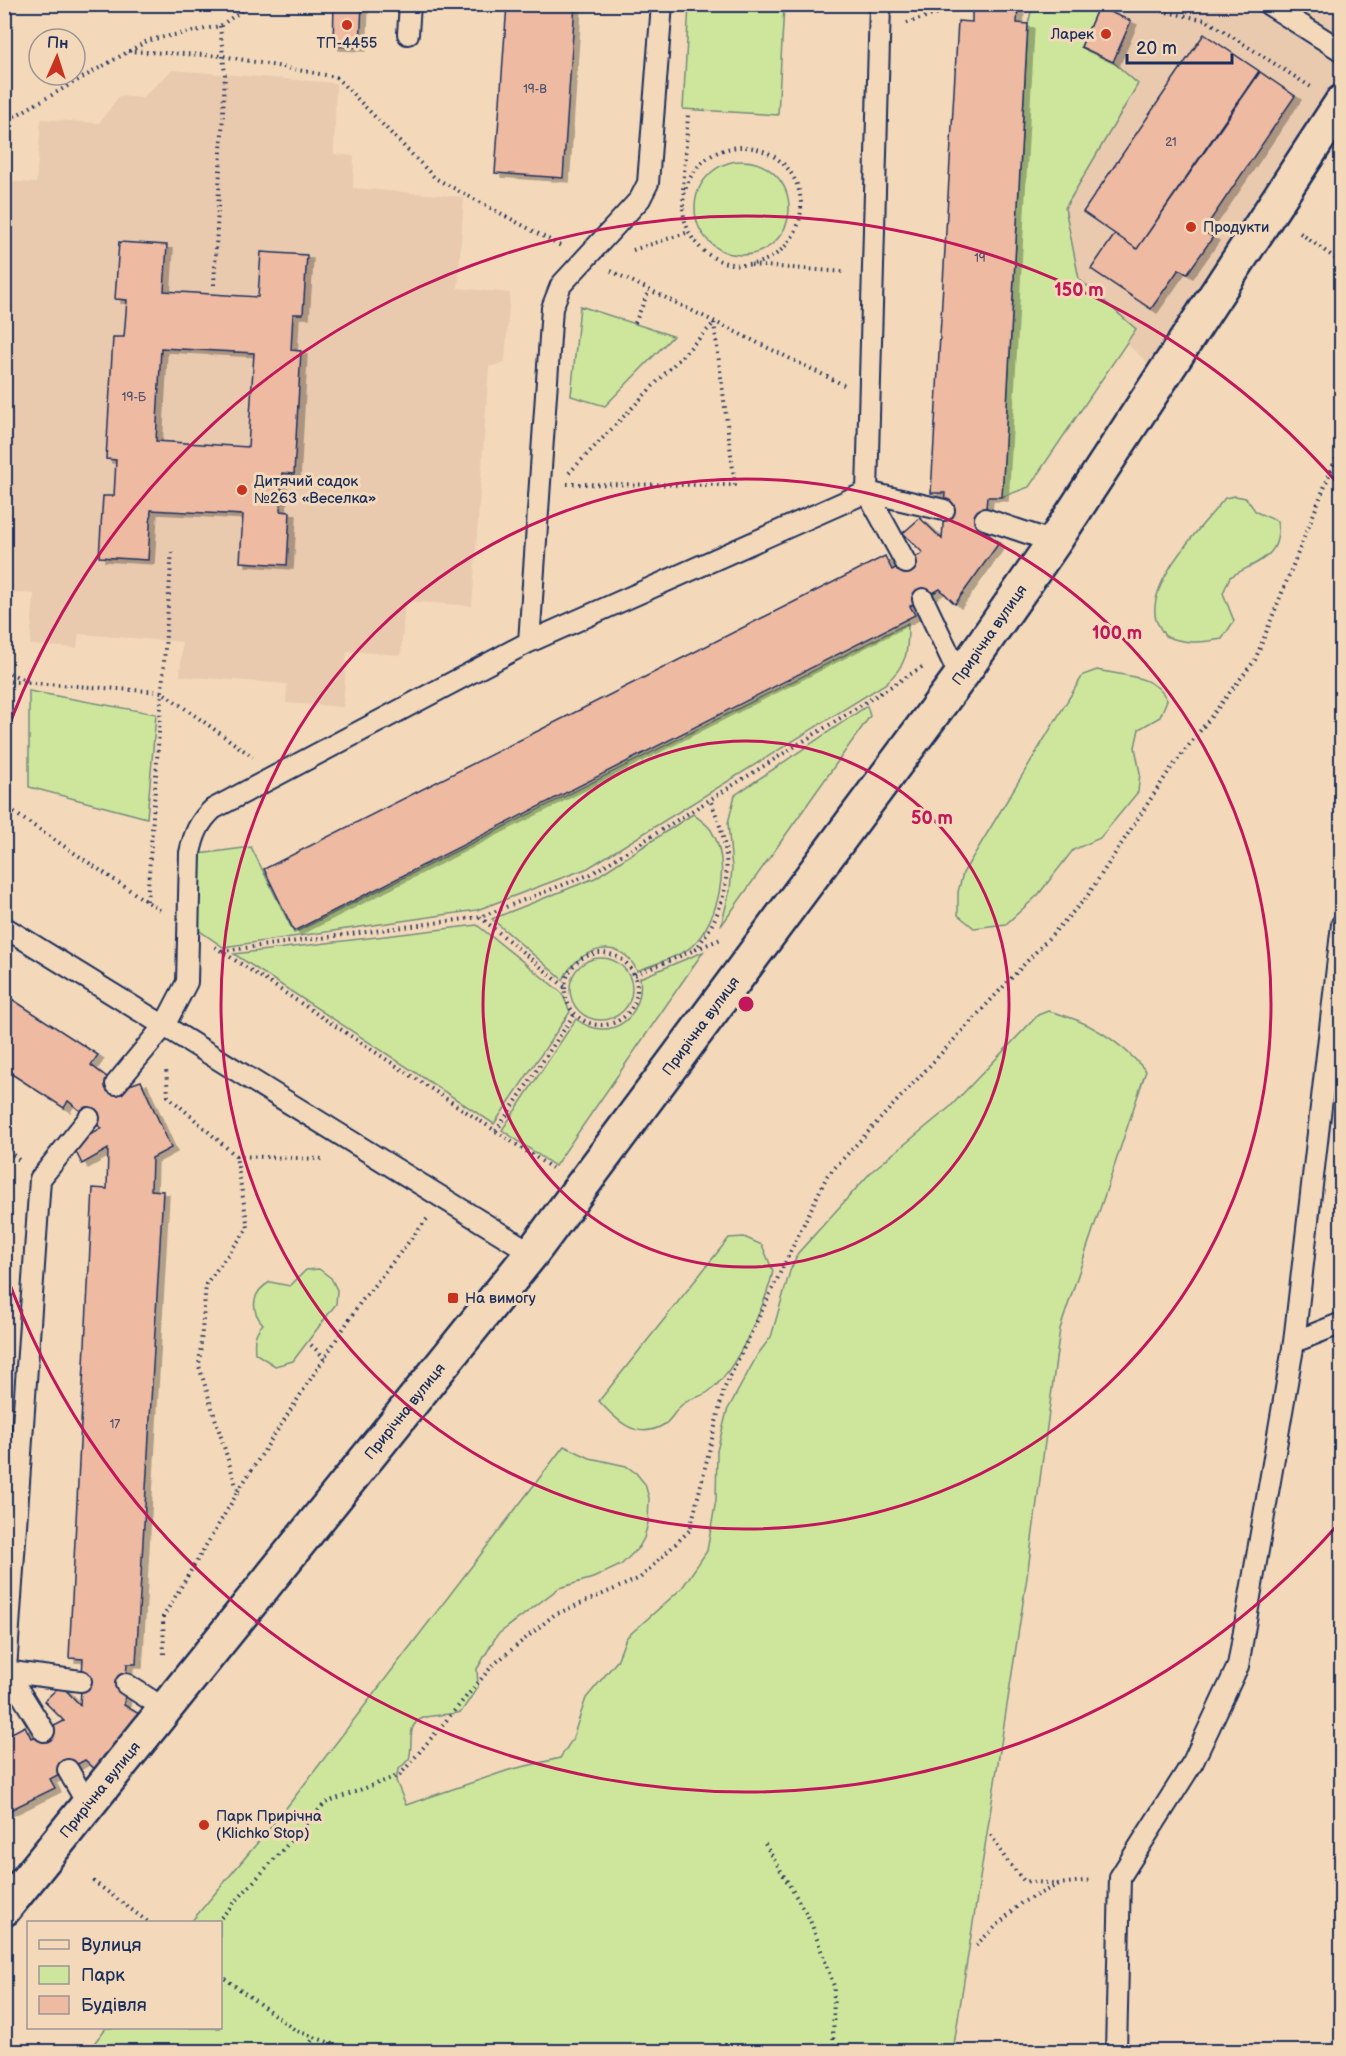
<svg xmlns="http://www.w3.org/2000/svg" width="1346" height="2056" viewBox="0 0 1346 2056" font-family="'Balsamiq Sans',sans-serif">
<defs>
<filter id="shadow"><feDropShadow dx="6" dy="4" stdDeviation="0" flood-color="#0004"/></filter>
</defs>
<rect width="100%" height="100%" fill="#f3d9ba"/>
<filter id="ink" filterUnits="userSpaceOnUse"><feTurbulence type="fractalNoise" baseFrequency=".0167" numOctaves="2"/><feDisplacementMap in="SourceGraphic" scale="12" xChannelSelector="R" yChannelSelector="G"/><feConvolveMatrix kernelMatrix="1 2 1 2 8 2 1 2 1" color-interpolation-filters="sRGB"/></filter>
<g filter="url(#ink)">
<path fill="#e9caaf" d="M1075,5H1341V79L1150,365L1053,276Z
M172,70L336,83L334,154L354,156L353,188L464,197L458,288L510,293L505,362L489,367L472,606L405,601L401,655L347,651L343,707L286,703L287,684L180,676L182,642L79,634L77,648L30,645L34,594L5,592L4,181L36,183L41,119L99,123L119,96L142,98Z"/>
<path fill="#cee69c" stroke="#748a7d" stroke-width="1.5" d="M689,5H784L778,115L683,109Z
M1098,7L1081,47L1113,62L1138,84L1065,208L1079,279L1136,329L1029,487L1002,497L1028,24L1031,12Z
M695 208a47 47 0 1 1 94 0a47 47 0 1 1-94 0Z
M580,306L673,336L605,406L571,396Z
M1235,496L1246,498L1256,512L1277,521C1283,558 1257,561 1230,577L1223,593L1234,621L1222,639C1201,643 1185,644 1165,636C1162,631 1158,625 1156,620C1146,581 1202,527 1225,498Z
M908,623C908,652 908,664 885,684L588,868L477,910L223,947L197,929L199,854L251,847L294,933Z
M1097,670C1122,676 1155,674 1167,700L1160,717L1139,729L1135,747L1140,773L1138,792L1100,838L1073,850L1038,895L1006,924L974,928L958,915V892L963,873L1083,675Z
M29,691L156,714L147,818L29,787Z
M867,706L870,716L721,926L730,890L732,868L728,823L735,795Z
M693,814C699,819 707,824 711,830C732,863 719,920 692,946C682,956 651,965 637,971C621,934 577,948 563,980L492,919L595,878Z
M477,925L562,993L570,1012L494,1124L234,954Z
M703,952L555,1166L502,1130L576,1019C610,1045 645,1017 640,978Z
M570 989a31 31 0 1 1 62 0a31 31 0 1 1-62 0Z
M1048,1011C1088,1020 1120,1041 1146,1071L1060,1329L1027,1577L953,2051H88L106,2028H220V1922H191L280,1816L564,1446L590,1458L626,1466L636,1473L645,1484L649,1498L648,1523L644,1538L639,1547L621,1565L593,1578L559,1588L497,1635L477,1669L478,1687L461,1712C447,1717 416,1711 412,1730C410,1740 412,1749 409,1759L398,1770L396,1781L406,1805L509,1770L560,1758L572,1740L586,1698L617,1661L626,1638L682,1588L707,1551L716,1500L717,1451L727,1411L758,1354L771,1337L790,1271L798,1253L872,1171L950,1107L1038,1015Z
M744,1237L762,1245L773,1271C766,1303 736,1373 708,1392C701,1397 691,1398 683,1404C676,1409 672,1419 665,1424C637,1442 616,1420 599,1401L729,1238Z
M319,1269L331,1278L337,1290L336,1304L293,1361L275,1366L255,1353C254,1341 254,1333 263,1324C249,1309 253,1291 270,1282L290,1286L306,1270Z"/>
<path fill="#eebaa1" stroke="#1b2f5e" stroke-width="1.5" fill-rule="evenodd" filter="url(#shadow)" d="M334,4H362L360,47L333,46Z
M507,4H575L563,178L495,173Z
M972,4H1018L1017,23L1028,24L1002,497H987L984,531L999,543L955,604L940,589L910,606L915,615L294,931L264,869L885,556L892,570L923,553L903,533L920,518L942,539L945,493H931L958,21L972,22Z
M1098,7L1131,21L1113,62L1081,47Z
M1204,34L1259,71L1137,249L1083,212Z
M1260,72L1295,96L1203,231L1213,237L1187,274L1179,269L1151,309L1091,269L1115,234L1137,249Z
M119,242L167,245L164,291L258,297L261,252L307,255L303,314H293L291,350L301,351L294,474L282,473L280,511L290,512L287,565L240,562L243,515L151,510L148,560L99,557L103,496H114L116,460L106,459L113,337H124L127,300L115,299ZM161,348L254,353L248,447L156,441Z
M4,994L98,1055L91,1065L121,1088L141,1081L171,1148L152,1158L151,1190L163,1191L136,1664H127L124,1705L139,1714L98,1772L85,1760L50,1779L55,1788L4,1813V1737L25,1726L31,1738L64,1721L44,1701L61,1685L80,1705L83,1659L69,1658L93,1188L107,1189L108,1149L82,1164L73,1146L101,1128L68,1101L64,1108L4,1069Z"/>
<g fill="none" stroke-linecap="round" stroke-linejoin="round">
<g stroke="#1b2f5e" stroke-width="24">
<path id="service" d="M1268,4L1342,51
M408,34L410,4
M867,492L906,563
M867,492L944,510
M985,519L1054,542
M923,599L960,677
M529,642L867,492L880,4
M4,927L532,1253
M116,1084L164,1026L187,982L190,853C194,834 199,822 213,809L529,642L552,308L561,285L640,199L648,183L662,4
M1294,1342L1342,1323
M4,1671L81,1681
M126,1684L165,1709
M44,1731L6,1670L40,1179L89,1118
M68,1770L88,1805
M1116,2052L1120,1877L1193,1762L1238,1666L1294,1342L1342,924"/>
</g>
<g stroke="#1b2f5e" stroke-width="38">
<g id="minor">
<path id="s1" d="M4,1909L532,1253L960,677L1054,542L1342,102"/>
</g>
</g>
<path stroke="#1b2f5e" stroke-width="4" stroke-dasharray="1.5 4.5" stroke-linecap="butt" d="M1126,4L1206,20L1311,87
M1337,4L1342,7
M907,23L967,4
M128,51L223,56L336,77L435,178L561,246
M4,122L149,40L220,26L251,4
M683 206a59 59 0 1 1 118 0a59 59 0 1 1-118 0Z
M683,189L688,115
M1300,233L1342,263
M633,250L689,232
M751,265L845,272
M611,271L844,385
M214,285L225,75L220,26
M635,323L649,290
M569,473L714,323
M567,484L735,485L714,323
M4,671L30,682
M4,681L162,692L253,757
M4,806L161,911
M147,901L172,550
M480,917L565,987
M215,947L552,1168
M695,950C733,902 735,855 710,800
M222,951L480,917L591,874L922,667
M565 989a36 36 0 1 1 72 0a36 36 0 1 1-72 0Z
M635,975L723,938
M496,1131L575,1013
M4,1147L19,1160
M236,1156L325,1159
M311,1345L325,1358
M238,1491L360,1303L427,1219
M164,1654L163,1617L238,1492L199,1366L206,1284L248,1228L236,1156L168,1096L166,1068
M991,1835L1005,1858L1024,1881L1059,1884L1092,1880
M765,1844L810,1920L834,1986L833,2052
M93,1881L148,1922
M217,1922L325,1803L400,1775L493,1665L554,1615L640,1578L690,1530L724,1389L827,1176L1086,898L1169,771L1255,660L1342,443
M976,1945L1021,1903L1059,1884
M220,1975L295,2030L355,2052
M305,2052L314,2037"/>
<use href="#service" stroke="#f3d9ba" stroke-width="20"/>
<use href="#minor" stroke="#f3d9ba" stroke-width="33"/>
</g>
</g>
<g fill="none" stroke="#c2185b" stroke-width="3">
<circle cx="746" cy="1004" r="263"/>
<circle cx="746" cy="1004" r="525"/>
<path d="M1341 1521A788 788 0 0 1 6 1274M6 734A788 788 0 0 1 1341 487"/>
</g>
<g fill="#c8321e" stroke="#f3d9ba" stroke-width="2">
<circle cx="347" cy="25" r="6"/>
<circle cx="1106" cy="34" r="6"/>
<circle cx="1191" cy="227" r="6"/>
<circle cx="242" cy="490" r="6"/>
<rect x="447" y="1292" width="12" height="12" rx="3"/>
<circle cx="204" cy="1825" r="6"/>
</g>
<g text-anchor="middle" dominant-baseline="central" stroke-width="6" stroke-linejoin="round" paint-order="stroke">
<g font-size="12" fill="#50526f">
<text x="535" y="89">19-В</text>
<text x="1171" y="142">21</text>
<text x="980" y="258">19</text>
<text x="134" y="397">19-Б</text>
<text x="115" y="1424">17</text>
</g>
<g font-size="15" fill="#1b2f5e" stroke="#f3d9ba" text-anchor="start">
<text x="1094" y="34" text-anchor="end">Ларек</text>
<text x="347" y="43" text-anchor="middle">ТП-4455</text>
<text x="1203" y="227">Продукти</text>
<text x="254" y="481">Дитячий садок<tspan x="254" dy="17">№263 «Веселка»</tspan></text>
<text x="465" y="1298">На вимогу</text>
<text x="216" y="1816">Парк Прирічна<tspan x="216" dy="17">(Klichko Stop)</tspan></text>
</g>
<g font-size="15" fill="#1b2f5e" stroke="#f3d9ba">
<text stroke="none"><textPath href="#s1" startOffset="1611">Прирічна вулиця</textPath></text>
<text stroke="none"><textPath href="#s1" startOffset="1125">Прирічна вулиця</textPath></text>
<text stroke="none"><textPath href="#s1" startOffset="639">Прирічна вулиця</textPath></text>
<text stroke="none"><textPath href="#s1" startOffset="153">Прирічна вулиця</textPath></text>
</g>
</g>
<circle cx="746" cy="1004" r="9" fill="#c2185b" stroke="#f3d9ba" stroke-width="3"/>
<g font-size="18" text-anchor="middle" font-weight="bold" fill="#c2185b" stroke="#f3d9ba" stroke-width="6" stroke-linejoin="round" paint-order="stroke">
<text x="1079" y="296">150 m</text>
<text x="1117" y="639">100 m</text>
<text x="932" y="824">50 m</text>
</g>
<rect width="1346" height="2056" fill="none" stroke="#f3d9ba" stroke-width="24"/>
<rect x="12" y="12" width="1322" height="2032" fill="none" stroke="#1b2f5e" stroke-width="2" filter="url(#ink)"/>
<rect x="27" y="1921" width="195" height="108" fill="#f3d9ba" stroke="#9d9595" stroke-width="1.5"/>
<rect x="39" y="1940" width="30" height="9" fill="#f3d9ba" stroke="#9d9595" stroke-width="1.5"/>
<text x="81" y="1951" font-size="18" fill="#1b2f5e">Вулиця</text>
<rect x="39" y="1966" width="30" height="18" fill="#cee69c" stroke="#9d9595" stroke-width="1.5"/>
<text x="81" y="1981" font-size="18" fill="#1b2f5e">Парк</text>
<rect x="39" y="1996" width="30" height="18" fill="#eebaa1" stroke="#9d9595" stroke-width="1.5"/>
<text x="81" y="2011" font-size="18" fill="#1b2f5e">Будівля</text>
<g transform="translate(57 57) rotate(3)"><circle r="28" fill="#f3d9ba" stroke="#9d9595" stroke-width="1.5"/>
<path d="M0-4.5L10 22L0 15L-10 22Z" fill="#c8321e"/>
<text y="-9" font-size="16" font-weight="bold" text-anchor="middle" fill="#1b2f5e">Пн</text>
</g>
<path d="M1127 54v9h105v-9" fill="none" stroke="#1b2f5e" stroke-width="3"/>
<text x="1136" y="54" font-size="18" fill="#1b2f5e" stroke="#f3d9ba" stroke-width="4.5" paint-order="stroke">20 m</text>
</svg>
